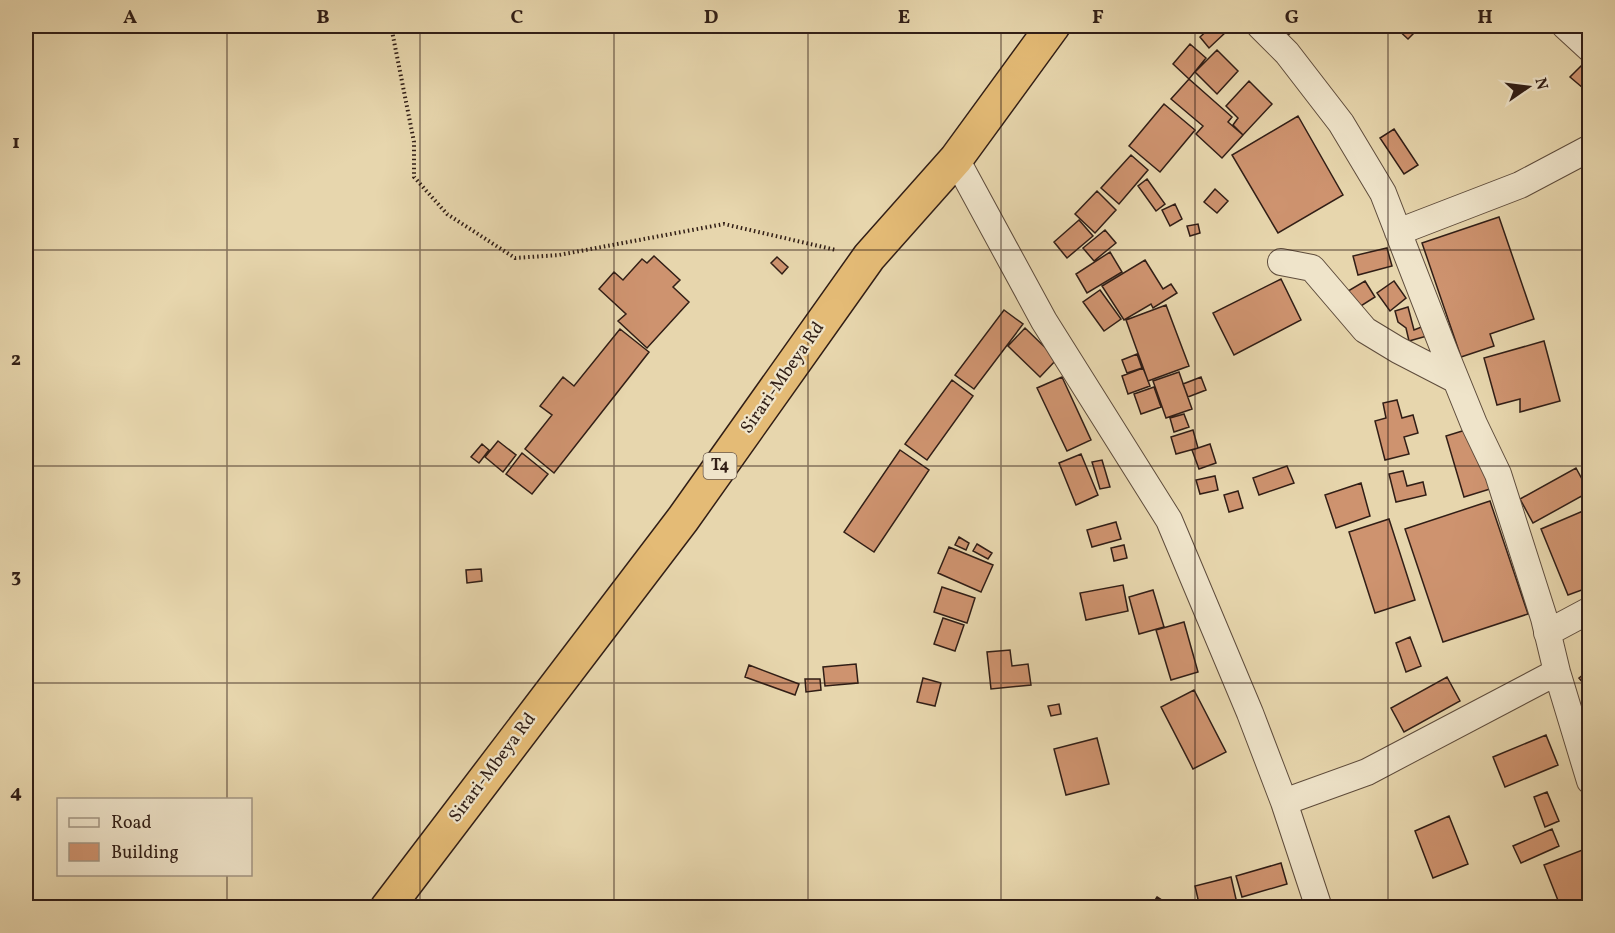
<svg xmlns="http://www.w3.org/2000/svg" width="1615" height="933" viewBox="0 0 1615 933" font-family="Vollkorn,serif">
<rect width="100%" height="100%" fill="#e7d6ad"/>
<filter id="stains"><feTurbulence type="fractalNoise" baseFrequency=".00333" numOctaves="4"/><feColorMatrix values="0 0 0 0 .2 0 0 0 0 .09 0 0 0 0 .02 0 0 0 .5 -.17"/></filter>
<radialGradient id="worn" r=".72"><stop offset=".6" stop-color="#630" stop-opacity="0"/><stop offset="1" stop-color="#630" stop-opacity=".3"/></radialGradient>
<path fill="#ce936f" stroke="#311e16" stroke-width="1.5" d="M1212,26H1222L1227,31L1209,48L1200,37Z
M1278,26H1301L1285,37Z
M1394,26H1421L1408,39Z
M1190,44L1206,58L1189,79L1173,64Z
M1217,50L1238,71L1217,94L1195,72Z
M1582,65L1590,72V94L1570,77Z
M1189,79L1232,117L1228,122L1243,135L1222,158L1196,134L1203,126L1171,99Z
M1249,81L1272,104L1243,135L1233,125L1238,118L1226,106Z
M1164,104L1195,130L1160,172L1129,146Z
M1298,116L1343,195L1278,233L1232,155Z
M1394,129L1418,165L1404,174L1380,138Z
M1131,155L1148,170L1119,204L1101,188Z
M1147,179L1165,204L1156,211L1138,186Z
M1215,189L1228,201L1217,213L1204,202Z
M1097,191L1116,210L1095,233L1075,214Z
M1175,204L1182,219L1170,226L1162,210Z
M1499,217L1534,319L1490,334L1494,346L1461,357L1422,243Z
M1079,220L1093,236L1067,258L1054,242Z
M1198,224L1200,233L1190,236L1187,226Z
M1105,230L1116,243L1094,261L1083,248Z
M1387,248L1392,266L1358,275L1353,256Z
M1110,252L1122,272L1087,293L1076,274Z
M654,256L680,280L673,287L689,302L647,348L618,321L626,314L599,289L614,272L623,280L642,259L647,263Z
M777,257L788,267L782,274L771,263Z
M1145,260L1163,289L1171,284L1177,293L1153,308L1151,304L1124,320L1102,286Z
M1281,279L1301,320L1234,355L1213,313Z
M1365,281L1375,297L1353,311L1343,294Z
M1394,281L1406,298L1390,311L1377,293Z
M1100,290L1121,319L1104,331L1083,302Z
M1166,305L1189,366L1148,381L1126,320Z
M1408,307L1414,330L1424,326L1427,336L1409,341L1406,328L1398,322L1395,311Z
M1004,310L1023,324L974,389L955,375Z
M1025,328L1057,359L1040,377L1008,346Z
M620,329L649,352L554,473L525,449L552,415L540,406L563,377L574,386Z
M1544,341L1560,401L1520,412V399L1497,405L1484,358Z
M1137,354L1142,368L1127,373L1122,360Z
M1143,368L1150,386L1128,394L1122,376Z
M1179,372L1192,409L1166,418L1153,381Z
M1062,377L1091,440L1067,451L1037,388Z
M1201,377L1206,390L1188,397L1183,384Z
M952,380L973,396L927,460L905,444Z
M1154,387L1161,407L1141,414L1134,394Z
M1397,400L1402,418L1413,415L1418,433L1404,437L1409,454L1385,460L1375,421L1386,418L1383,403Z
M1184,414L1189,427L1174,432L1170,418Z
M1472,428L1490,489L1464,497L1446,436Z
M1193,430L1198,448L1176,454L1171,437Z
M498,441L516,455L503,472L485,457Z
M482,444L489,450L479,463L471,457Z
M1210,444L1216,463L1199,469L1192,450Z
M900,450L929,470L874,552L844,532Z
M522,453L548,474L532,494L506,474Z
M1081,454L1098,495L1076,505L1059,463Z
M1102,460L1110,487L1100,489L1092,462Z
M1287,466L1294,483L1259,495L1253,478Z
M1576,468L1589,492L1533,523L1520,499Z
M1403,471L1407,486L1423,482L1426,495L1396,502L1389,474Z
M1215,476L1218,490L1200,494L1196,480Z
M1361,483L1370,516L1336,528L1325,495Z
M1238,491L1243,508L1229,512L1224,495Z
M1490,501L1528,614L1443,642L1405,529Z
M1590,508V587L1568,595L1541,529Z
M1389,519L1415,600L1375,613L1349,532Z
M1116,522L1121,539L1092,547L1087,530Z
M959,537L969,543L966,550L955,545Z
M977,544L992,553L988,559L973,551Z
M1124,545L1127,558L1114,561L1111,548Z
M949,547L993,565L981,592L938,573Z
M481,569L482,581L467,583L466,570Z
M1123,585L1128,611L1086,620L1080,593Z
M942,587L975,598L967,623L934,612Z
M1153,590L1164,627L1139,634L1129,597Z
M943,618L964,625L955,651L934,644Z
M1184,622L1198,672L1171,680L1156,630Z
M1410,637L1421,666L1406,672L1396,643Z
M1010,650L1012,666L1028,664L1031,685L991,689L987,652Z
M856,664L858,683L825,686L823,667Z
M749,665L799,684L795,695L745,677Z
M1590,669V691L1579,678Z
M1447,677L1460,701L1404,732L1391,708Z
M923,678L941,683L935,706L917,702Z
M805,679H820L821,690L806,692Z
M1194,690L1226,752L1193,769L1161,707Z
M1059,704L1061,714L1051,716L1048,706Z
M1546,735L1558,765L1505,787L1493,757Z
M1097,738L1109,784L1066,795L1054,749Z
M1547,792L1559,821L1545,827L1534,797Z
M1449,816L1468,864L1433,878L1415,831Z
M1552,829L1559,846L1521,863L1513,846Z
M1590,847V908H1561L1544,865Z
M1281,863L1287,884L1242,897L1236,876Z
M1231,877L1238,908H1200L1195,886Z
M1157,897L1174,908H1150Z
M1291,901L1293,908H1270Z
M1438,901L1440,908H1412Z"/>
<g fill="none" stroke-linecap="round" stroke-linejoin="round">
<g stroke="#5e4c3c" stroke-width="28">
<path id="street" d="M1260,26L1287,53L1341,123L1383,193L1446,355L1474,424L1498,474L1544,618L1557,672L1590,781
M1565,26L1590,49
M956,159L1044,321L1169,520L1250,713L1284,802L1319,908
M1398,232L1520,185L1590,148
M1281,262L1312,268L1365,330L1398,350L1456,380
M1547,633L1590,610
M1284,802L1367,772L1557,672"/>
</g>
<g stroke="#311e16" stroke-width="36">
<path id="highway" d="M387,908L683,519L869,257L956,159L1053,26"/>
</g>
<path stroke="#311e16" stroke-width="4" stroke-dasharray="1.5 3" stroke-linecap="butt" d="M391,26L414,142V177L447,214L515,258L559,255L724,224L836,250"/>
<use href="#street" stroke="#efe4ca" stroke-width="26"/>
<use href="#highway" stroke="#e4bb76" stroke-width="33"/>
</g>
<path fill="none" stroke="#311e16" stroke-width="1.5" stroke-opacity="0.55" d="M227,26V800M420,26V908M614,26V908M808,26V908M1001,26V908M1195,26V908M1388,26V908M26,250H1590M26,466H1590M26,683H1590M227,874V908"/>
<g text-anchor="middle" dominant-baseline="central" stroke-width="4.5" stroke-linejoin="round" paint-order="stroke">
<rect fill="#efe4ca" stroke="#6a594c" stroke-width="1.5" x="703.5" y="453" width="33" height="26" rx="4.5"/>
<g font-size="16" font-weight="bold" fill="#311e16">
<text x="720" y="466">T4</text>
</g>
<g font-size="18" fill="#311e16" stroke="#efe4ca">
<text transform="translate(783 378) rotate(-55)">Sirari-Mbeya Rd</text>
<text transform="translate(493 768) rotate(-53)">Sirari-Mbeya Rd</text>
</g>
</g>
<rect width="1615" height="933" fill="none" stroke="#e7d6ad" stroke-width="66"/>
<rect x="57" y="798" width="195" height="78" fill="#efe4ca" stroke="#a39582" stroke-width="1.5"/>
<rect x="69" y="818" width="30" height="9" fill="#efe4ca" stroke="#a39582" stroke-width="1.5"/>
<text x="111" y="828" font-size="18" fill="#311e16">Road</text>
<rect x="69" y="843" width="30" height="18" fill="#ce936f" stroke="#a39582" stroke-width="1.5"/>
<text x="111" y="858" font-size="18" fill="#311e16">Building</text>
<g transform="translate(1528 87) rotate(76)" stroke="#efe4ca" stroke-width="4.5" paint-order="stroke">
<path d="M0-4.5L10 22L0 15L-10 22Z" fill="#311e16"/>
<text y="-9" font-size="16" font-weight="bold" text-anchor="middle" fill="#311e16">N</text>
</g>
<rect x="33" y="33" width="1549" height="867" fill="none" stroke="#311e16" stroke-width="2"/>
<g font-size="20" text-anchor="middle" font-weight="bold" fill="#311e16">
<text x="130" y="23">A</text>
<text x="323" y="23">B</text>
<text x="517" y="23">C</text>
<text x="711" y="23">D</text>
<text x="904" y="23">E</text>
<text x="1098" y="23">F</text>
<text x="1292" y="23">G</text>
<text x="1485" y="23">H</text>
<text x="16" y="148">1</text>
<text x="16" y="365">2</text>
<text x="16" y="582">3</text>
<text x="16" y="798">4</text>
</g>
<rect width="100%" height="100%" filter="url(#stains)"/>
<rect width="100%" height="100%" fill="url(#worn)"/>
</svg>
